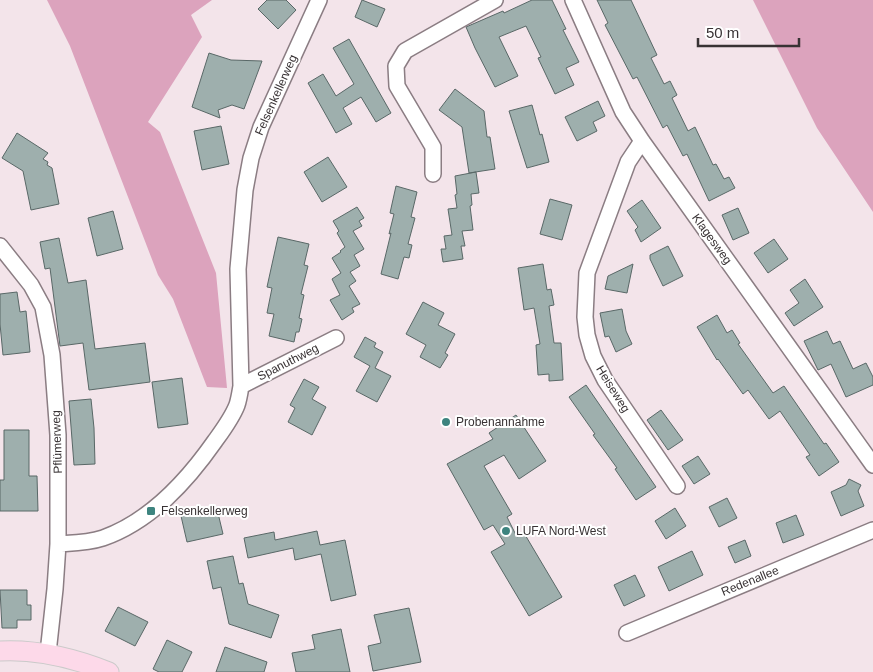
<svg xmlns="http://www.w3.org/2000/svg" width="873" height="672" viewBox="0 0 873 672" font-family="Arial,sans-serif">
<rect width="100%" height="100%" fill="#f3e4ea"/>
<path fill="#dca3bd" d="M47,0H212L191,15L202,37L148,122L160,132L216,273L227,388L207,387L173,299L158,275L70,46Z
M753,0H873V212L817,128Z"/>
<path fill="#9eafad" stroke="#596867" d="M267,0H286L296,10L278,29L258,9Z
M362,0L385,9L377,27L355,17Z
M532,0H552L566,29L563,30L579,62L566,68L574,85L555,94L538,58L541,57L526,26L499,37L518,76L495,87L475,48L466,27L503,11L504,13Z
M597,0H631L657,55L651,58L664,84L670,81L677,95L672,98L688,131L695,127L713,165L716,164L724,179L729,177L735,188L709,201L687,154L683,156L667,125L663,128L637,77L633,79L605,25L608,23Z
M349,39L391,113L376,122L361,97L343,108L352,124L336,133L308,83L323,74L336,96L354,84L333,48Z
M209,53L231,60L262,61L244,109L232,105L218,110L220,118L192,107Z
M455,89L484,111L487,137H490L495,169L469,173L462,127L439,110Z
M598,101L605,116L593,122L597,131L577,141L565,117Z
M532,105L540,135L542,134L549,162L527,168L509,111Z
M221,126L229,164L202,170L194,131Z
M17,133L48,153L43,159L48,162L47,165L52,168L59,204L31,210L23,171L2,158Z
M328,157L347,187L322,202L304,172Z
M476,172L479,193L471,194L472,205L470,206L473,230L462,231L465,246H461L463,259L443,262L441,249H446L444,236L452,235L448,209L457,208L455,195L457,194L455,176Z
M396,186L417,192L411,217L415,218L408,244L412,245L409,258L404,257L398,279L381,274L391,233L389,234L394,214L390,213Z
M550,199L572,205L562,240L540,234Z
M642,200L661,228L641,242L635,230L638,227L627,211Z
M357,207L364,218L359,221L362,226L353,231L364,249L354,255L360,266L350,272L356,281L349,286L360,304L352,308L354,312L342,320L330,300L340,295L332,279L341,273L332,258L341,252L340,251L345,247L337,233L339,231L333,221Z
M738,208L749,233L733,240L722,215Z
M113,211L123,249L97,256L88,218Z
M278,237L309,244L304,265L308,266L301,294L304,295L299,318L302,319L299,332H296L294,342L269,336L274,314L267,313L272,288L267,287Z
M59,238L68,283L86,280L95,349L145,343L150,382L89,390L83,343L60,346L50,268L45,269L40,242Z
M774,239L788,259L768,273L754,253Z
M668,246L683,276L663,286L650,259V255Z
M543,264L547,290L551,289L554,305L549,306L554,343H561L563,380L549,381V374L538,375L536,345L540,344L534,308L524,310L518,268Z
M633,264L627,293L605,289L608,276Z
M805,279L823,307L794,326L785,313L799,303L790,290Z
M17,292L20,312L26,311L30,352L3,355L0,324V294Z
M423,302L444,313L438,325L455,334L445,353L448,355L440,368L420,357L426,345L406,334Z
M622,309L626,331L632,344L616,352L609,336L605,337L600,313Z
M717,315L727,333L732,330L740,343L738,344L773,393L784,386L824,444L826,443L839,462L819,476L806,457L810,455L780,411L769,419L748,390L743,394L718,359L717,360L697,327Z
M827,331L833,344L840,341L853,369L866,363L873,377V385L846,397L831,364L818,370L804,341Z
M365,337L376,343L374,347L383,352L375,368L391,376L377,402L356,391L370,366L354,357Z
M182,378L188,424L158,428L152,382Z
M304,379L319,387L312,399L326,407L312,435L288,422L295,408L290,405Z
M586,385L656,487L636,500L615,469L617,468L593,435L595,434L569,397Z
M91,399L94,428L95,464L74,465L69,401Z
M661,410L683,440L668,450L647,420Z
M516,415L546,461L519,479L504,455L484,466L512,514L507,517L517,537L524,533L562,597L529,616L491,552L505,544L493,525L484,530L447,464L493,439L489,433Z
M4,430H29V476H37L38,511H0V480H4Z
M698,456L710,474L694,484L682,466Z
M849,479L861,485L858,491L864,506L841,516L831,492L846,485Z
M727,498L737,518L719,527L709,507Z
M675,508L686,526L666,539L655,521Z
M217,509L223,534L187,542L181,516Z
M796,515L804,535L783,543L776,523Z
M317,531L320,545L345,540L356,595L331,601L321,554L295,560L293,548L248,558L244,538L274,532L275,540Z
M745,540L751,556L735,563L728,547Z
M692,551L703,575L669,591L658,567Z
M233,556L239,584L243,583L248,604L279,615L271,638L229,624L221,587L213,589L207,561Z
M635,575L645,596L624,606L614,585Z
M0,590H27V605H31V620H17V628H2Z
M118,607L148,622L135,646L105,631Z
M409,608L421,662L373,671L368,646L381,643L374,615Z
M341,629L350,672H296L292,653L315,649L312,635Z
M167,640L192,652L182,672H159L153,669Z
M225,647L267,662L264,672H216Z"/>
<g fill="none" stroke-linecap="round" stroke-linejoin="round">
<g stroke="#8b7d83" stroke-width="18">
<path id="minor" d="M573,0L623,112L642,141L873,465
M642,141L628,162L587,273L585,317L587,335L593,356L605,380L677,486
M433,174V147L397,86L396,66L405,51L495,0
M0,246L31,285L43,307L52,355L58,435V544L55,589L48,653
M241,386L336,338
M58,544C73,543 88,543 103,538C151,521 187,481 215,441C223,430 232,418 237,405C239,399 240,392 241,386L238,269L245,190L251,158L261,127L319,0
M627,633L873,530"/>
</g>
<g stroke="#cbcaca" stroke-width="21">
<path id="major" d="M0,651C38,649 74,658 109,672"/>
</g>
<use href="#minor" stroke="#fff" stroke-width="15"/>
<use href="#major" stroke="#fdd9e9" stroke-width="19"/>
</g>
<g fill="#3d847f" stroke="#fff" stroke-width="2">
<circle cx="446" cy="422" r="5"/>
<rect x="146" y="506" width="10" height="10" rx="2.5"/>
<circle cx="506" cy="531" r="5"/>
</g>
<g text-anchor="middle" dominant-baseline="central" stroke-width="4" stroke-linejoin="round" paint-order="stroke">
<g font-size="12" fill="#383234" stroke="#fff">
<text transform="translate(276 95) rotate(-66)">Felsenkellerweg</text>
<text transform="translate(712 239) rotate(54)">Klagesweg</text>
<text transform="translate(288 362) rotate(-27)">Spanuthweg</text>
<text transform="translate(613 389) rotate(58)">Heiseweg</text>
<text transform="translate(57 442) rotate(-92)">Pflümerweg</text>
<text transform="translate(750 581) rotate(-22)">Redenallee</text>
</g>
<g font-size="12" fill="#383234" stroke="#fff" text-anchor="start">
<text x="456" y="422">Probenannahme</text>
<text x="161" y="511">Felsenkellerweg</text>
<text x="516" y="531">LUFA Nord-West</text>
</g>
</g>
<path d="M698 38v8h101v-8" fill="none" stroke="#383234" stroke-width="2.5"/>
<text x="706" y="38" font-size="15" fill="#383234" stroke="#ffffff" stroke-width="4" paint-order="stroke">50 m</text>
</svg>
